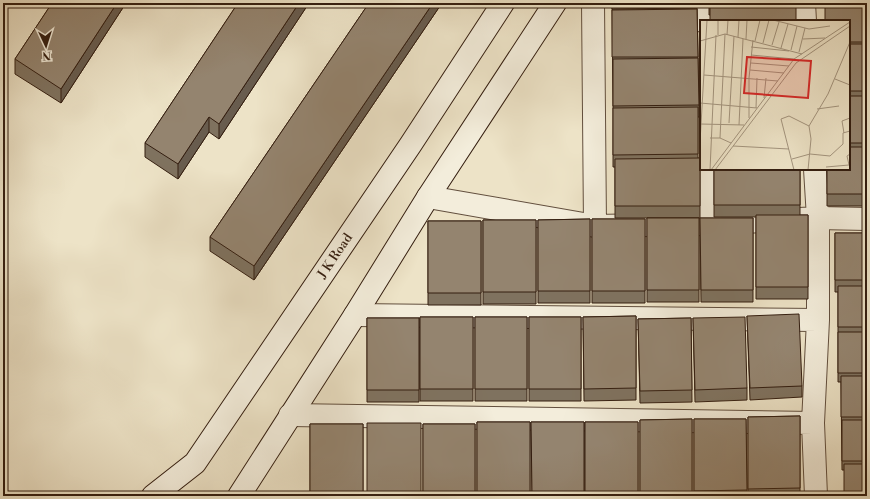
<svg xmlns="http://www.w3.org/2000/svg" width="870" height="499" viewBox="0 0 870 499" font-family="'Libre Bodoni',serif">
<rect width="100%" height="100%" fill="#ede3c7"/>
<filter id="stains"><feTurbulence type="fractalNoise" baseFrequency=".005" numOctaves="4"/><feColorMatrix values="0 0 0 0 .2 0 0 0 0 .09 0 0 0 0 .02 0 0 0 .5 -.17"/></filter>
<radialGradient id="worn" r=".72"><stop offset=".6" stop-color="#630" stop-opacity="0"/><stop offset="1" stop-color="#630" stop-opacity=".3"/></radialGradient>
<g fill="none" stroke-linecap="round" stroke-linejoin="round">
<g stroke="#624f3e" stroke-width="24">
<path id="minor" d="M593,3L595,226
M703,3V21
M804,3L805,21
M704,169L705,224
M815,169L818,218V320L813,423L816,496
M428,197L595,226L705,224L818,218L867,219
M355,315L818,320
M290,415L813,423"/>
</g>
<g stroke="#341e10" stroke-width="24">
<path id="secondary" d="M153,496L195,463L411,144L503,3
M239,496L355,315L428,197L555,3"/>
</g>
<use href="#minor" stroke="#f3eddb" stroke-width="22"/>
<use href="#secondary" stroke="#f3eddb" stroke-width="22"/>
</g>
<path fill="#7f725f" stroke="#341e10" d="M52,3H126L61,103L15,74V59Z
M238,3H309L219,139L209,132L178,179L145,157V143Z
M369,3H442L254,280L210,251V237Z
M612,3H697L699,105V117H698V158H700V218H615V167H613V108Z
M709,3H794V6L709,15Z
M867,3V206H827V169H849V21Z
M714,169H800V215H808V299H756V217H714Z
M647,218H699V302H647Z
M700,218H753V302H701Z
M590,219V303H538V220Z
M592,219H645V303H592Z
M483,220H536V304H483Z
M428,221H481V305H428Z
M835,233H867V496L844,470H842L841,382H838V292H835Z
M636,316V400L584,401L583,317Z
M747,316L802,386V397L750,400Z
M420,317H473V401H420Z
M475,317H527V401H475Z
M529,317H581V401H529Z
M367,318H419V402H367Z
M691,318L692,402L640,403L638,319Z
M693,318L747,388V400L695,402Z
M800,416V496H748V417Z
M692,419V496H640V420Z
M694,419H746L747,496H694Z
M477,422H530V496H477Z
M531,422H584V496H532Z
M585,422H638V496H585Z
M310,424H363V496H310Z
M423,424H475V496H423Z"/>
<path fill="#685c4e" stroke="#341e10" d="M117,3H126L61,103V89Z
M299,3H309L219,139V124Z
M433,3H442L254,280V266Z
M209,117V132L178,179V164Z"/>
<path fill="#94846f" stroke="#341e10" d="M52,3H117L61,89L15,59Z
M238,3H299L219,124L209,117L178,164L145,143Z
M369,3H433L254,266L210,237Z
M612,3H697V8L612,9Z
M825,3H867V42H849V21H825Z
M796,6V21H710V7Z
M697,9L698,57H612V10Z
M849,44H867V91H849Z
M698,58L699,105L613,106V59Z
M849,96H867V143H849Z
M698,107V154L613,155V108Z
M849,147H867V194H827V169H849Z
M700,158V206H615V159Z
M714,169H800V205H714Z
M756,215H808V287H756Z
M647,218H699V290H647Z
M700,218H753V290H701Z
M590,219V291H538V220Z
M592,219H645V291H592Z
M483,220H536V292H483Z
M428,221H481V293H428Z
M835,233H867V280H835Z
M838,286H867V327H838Z
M799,314L802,386L750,388L747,316Z
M636,316V388L584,389L583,317Z
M420,317H473V389H420Z
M475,317H527V389H475Z
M529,317H581V389H529Z
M745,317L747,388L695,390L693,318Z
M367,318H419V390H367Z
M691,318L692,390L640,391L638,319Z
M838,332H867V373H838Z
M841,376H867V417H841Z
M800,416V488L748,489V417Z
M692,419V493H640V420Z
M694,419H746L747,490L694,491Z
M842,420H867V461H842Z
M477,422H530V494H477Z
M531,422H584V493L532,494Z
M585,422H638V495H585Z
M367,423H421V496H367Z
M310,424H363V495H310Z
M423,424H475V495H423Z
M844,464H867V496H844Z"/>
<g text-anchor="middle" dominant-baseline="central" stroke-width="3" stroke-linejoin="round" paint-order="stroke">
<g font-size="13" fill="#341e10" stroke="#f3eddb">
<text transform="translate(335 256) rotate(-56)">J K Road</text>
</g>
</g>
<g transform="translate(700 20)">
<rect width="150" height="150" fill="#ede3c7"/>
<path fill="none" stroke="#a3947e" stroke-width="1" d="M18,0V15M73,0L109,9L130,6M27,15L28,0M38,17L39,0M46,19L47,0M103,19L125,18M0,21L25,14L102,34M55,21L60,0M63,23L69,0M72,25L79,2M51,27L89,31M81,28L88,4M91,30L97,6M99,32L105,8M51,35L94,39M51,43L89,46M50,50L84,53M4,55L78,61M135,59L150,65M64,78L66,58M0,83L57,88M56,88L57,58M117,89L139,86M49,98V58L53,20M29,103L34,16M0,104L44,105M39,105L43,19M144,113L142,101L150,98M10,118H20L31,123M20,118L25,14M0,122L7,0M33,126L89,129M92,139L110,134L130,136L143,124V113L150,111M126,147L149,145L147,136L150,134M10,150L16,15M11,150L94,39L150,2M15,150L96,43L150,6M94,150L81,99L89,96L109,106M108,150L111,119L109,106L128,74L150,22"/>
<path fill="#d62828" fill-opacity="0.15" stroke="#d62828" stroke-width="2" d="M47,37L111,41L108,78L44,73Z"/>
<rect width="150" height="150" fill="none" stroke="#341e10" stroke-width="2"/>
</g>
<rect width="870" height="499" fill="none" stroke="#ede3c7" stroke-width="16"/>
<rect x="4" y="4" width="862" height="491" fill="none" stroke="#341e10" stroke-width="2"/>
<rect x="8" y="8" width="854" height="483" fill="none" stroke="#341e10"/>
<g transform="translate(46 46) rotate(176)" stroke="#f3eddb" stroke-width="3" paint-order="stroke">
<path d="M0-3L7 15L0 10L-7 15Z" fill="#341e10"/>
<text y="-6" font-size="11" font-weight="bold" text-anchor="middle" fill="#341e10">N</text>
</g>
<rect width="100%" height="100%" filter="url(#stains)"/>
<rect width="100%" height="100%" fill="url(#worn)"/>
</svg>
